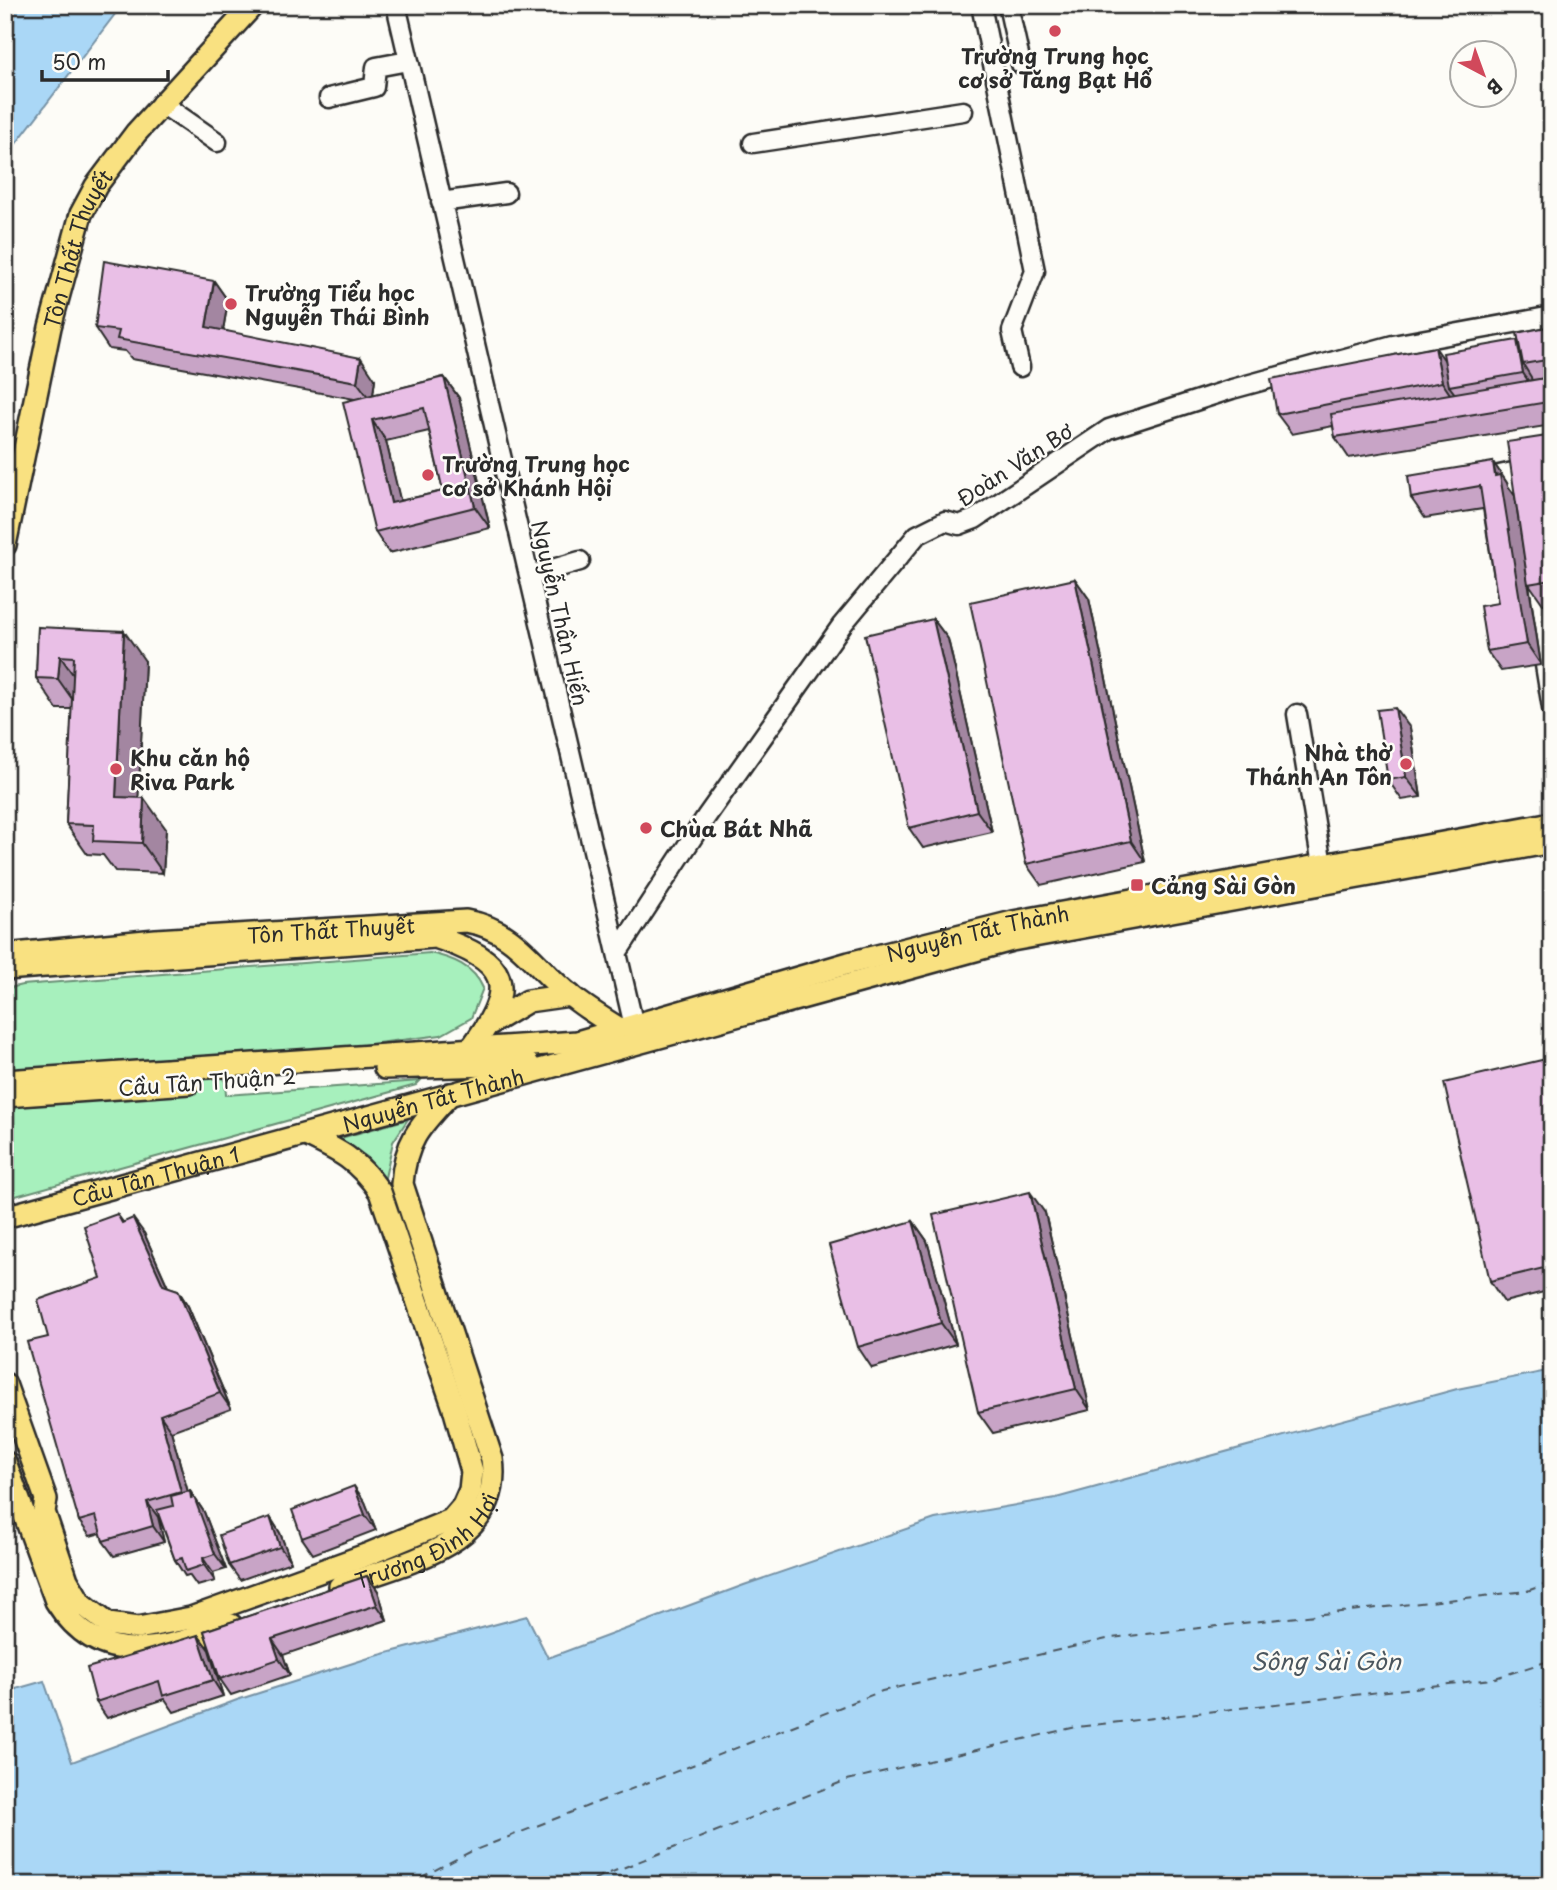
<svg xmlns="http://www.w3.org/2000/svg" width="1557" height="1890" viewBox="0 0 1557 1890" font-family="'Playpen Sans',sans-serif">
<rect width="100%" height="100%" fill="#fdfcf7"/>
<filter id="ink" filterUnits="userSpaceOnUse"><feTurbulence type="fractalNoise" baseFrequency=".0143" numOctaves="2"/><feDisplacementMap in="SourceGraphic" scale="14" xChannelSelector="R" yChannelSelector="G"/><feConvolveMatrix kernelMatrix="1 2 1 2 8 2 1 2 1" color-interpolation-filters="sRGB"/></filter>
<g filter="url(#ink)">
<path fill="#a7f0bd" stroke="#698e74" stroke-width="2" d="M430,953C452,958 474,966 483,988L471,1018L441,1035L315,1051L223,1058L226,1095L420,1081L416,1085L5,1199V989L22,985Z
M408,1119L393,1142L384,1182L367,1157L337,1139Z"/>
<path fill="#aad7f6" stroke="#7792a5" stroke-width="2" d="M5,5H122L5,158Z
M1552,1370V1885H5V1692L44,1681L72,1762L237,1700L372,1657L527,1616L548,1658L744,1585L935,1519L1056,1498L1457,1389Z"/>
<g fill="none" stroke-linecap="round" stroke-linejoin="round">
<path stroke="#4b565e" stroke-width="2" stroke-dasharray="9 7" stroke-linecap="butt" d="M406,1885L470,1852L882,1691L1111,1638L1527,1591L1552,1582
M579,1885L847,1780L1076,1727L1492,1679L1552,1660"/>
<g stroke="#2b2b2b" stroke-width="23">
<path id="minor" d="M396,5L634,1026
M981,5L1035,271L1012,331L1020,367
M1008,5L1021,64
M329,98L374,87L376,67L408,61
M161,103L217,142
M753,143L963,111
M441,202L506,193
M1481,479L1513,472L1518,494
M1529,567L1552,708
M529,576L580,561
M1297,714L1322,865
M617,953L706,817L842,625L917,535L945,521L959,525L975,519L1109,429L1232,389L1393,345L1552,316"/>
</g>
<g stroke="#2b2b2b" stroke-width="26">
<g id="major">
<path id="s1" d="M5,545L50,327L81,214L96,186L136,133L253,5"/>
<path id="s2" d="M5,955L156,940L466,921C518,930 533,967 571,996C587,1009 604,1019 621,1030"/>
<path d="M5,969L435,937C509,961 518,986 472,1047"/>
<path d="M491,1023L528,1001L570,995"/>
<path d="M385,1068L528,1064"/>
<path id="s3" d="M5,1081L577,1042L849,963L1013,922L1552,823"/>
<path d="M5,1096L189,1083"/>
<path id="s4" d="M5,1217L1012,940L1552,842"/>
<path d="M5,1384L46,1499L44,1512L67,1580L80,1602L108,1624L138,1628L191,1618L366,1555L451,1520L463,1506L470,1490L472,1471L454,1408L380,1192C358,1160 340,1151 306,1135"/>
<path d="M5,1462L56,1601C101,1673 165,1649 231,1625"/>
<path id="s5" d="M340,1586C403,1563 504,1545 492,1459L402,1184C405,1140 421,1125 450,1094"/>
</g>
</g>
<use href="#minor" stroke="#fdfcf7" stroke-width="18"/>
<use href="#major" stroke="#f9e181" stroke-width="21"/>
</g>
<path fill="#c8a4c6" stroke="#2b2b2b" stroke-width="2" fill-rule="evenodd" d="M214,281L228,301L223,330L375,379L373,395L444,377L459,398L490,528L389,553L375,532L355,399L132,359L125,351L109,349L95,328ZM429,431L443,491L400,501L386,441Z
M1552,326V382L1548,383L1552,389V425L1349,458L1335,437L1333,426L1292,434L1277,414L1444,360L1519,343Z
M1552,443V603L1543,604L1529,584L1541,665L1501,671L1487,651L1498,603L1483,509L1425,518L1411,498L1493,462L1507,483L1508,486L1515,496Z
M1075,579L1089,599L1145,862L1041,885L1026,864Z
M933,619L948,639L992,832L923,848L909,828Z
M38,627L145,661L138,798L166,829L163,873L115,871L103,855L87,854L66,824L72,709H57L36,678Z
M1410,728L1421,797L1402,800L1388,780Z
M1552,1068V1290L1504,1302L1490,1281Z
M1045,1213L1090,1410L993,1433L978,1412Z
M117,1214L123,1222L144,1233L168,1287L178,1290L188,1306L231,1409L171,1431L188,1492L190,1491L204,1512L226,1569L213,1573L215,1581L197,1586L189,1575L185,1576L175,1560L159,1517H158L164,1542L114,1556L103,1541L101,1533L90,1536L79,1521L48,1337L101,1278Z
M913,1221L927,1241L956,1344L872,1368L858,1347Z
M365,1502L376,1530L313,1554L302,1538Z
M270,1517L280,1533L291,1562L240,1580L229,1565Z
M367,1576L378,1591L387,1620L283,1655L290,1675L231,1695L220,1679L204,1631Z
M198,1635L209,1650L223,1696L174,1712L165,1699L107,1718L96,1702Z"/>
<path fill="#a386a1" stroke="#2b2b2b" stroke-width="2" d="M214,281L228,301L220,348L206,327Z
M1517,340L1528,356L1523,364L1531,377L1533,388L1523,373Z
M1435,347L1450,368L1449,386L1455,394L1456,403L1442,382Z
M361,358L375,379L372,402L357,382Z
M444,377L459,398L490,528L475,507Z
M1545,378L1552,389V407L1548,402Z
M372,420L386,441L406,524L391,503Z
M1547,436L1552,443V468Z
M1493,462L1507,483L1508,486L1515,496L1541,665L1527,644Z
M1075,579L1089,599L1145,862L1131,841Z
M933,619L948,639L992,832L977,811Z
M124,631L145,661L137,827L116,797Z
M60,656L81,686L80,710L58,679Z
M1395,708L1410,728L1421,797L1406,777Z
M144,798L166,829L163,873L142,843Z
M1546,1059L1552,1068V1085Z
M1030,1192L1045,1213L1090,1410L1076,1389Z
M133,1218L144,1233L174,1301L163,1285Z
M913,1221L927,1241L956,1344L941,1323Z
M178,1290L188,1306L231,1409L220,1393Z
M160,1415L171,1431L192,1507L181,1492Z
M354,1486L365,1502L376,1530L365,1515Z
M190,1491L204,1512L226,1569L215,1554L191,1498Z
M147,1502L158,1517L164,1542L153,1526Z
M270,1517L280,1533L291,1562L280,1547Z
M203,1558L213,1573L215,1581L204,1565Z
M367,1576L378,1591L387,1620L377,1605Z
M198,1635L209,1650L223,1696L213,1680Z
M272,1639L283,1655L290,1675L279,1659Z"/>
<path fill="#e9bfe6" stroke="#2b2b2b" stroke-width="2" fill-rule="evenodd" d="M104,261L214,281L206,327L361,358L357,382L117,339L119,331L95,328Z
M1552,326V359L1523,364L1517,333Z
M1517,340L1523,373L1449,386L1443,353Z
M1435,347L1442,382L1277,414L1271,379Z
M444,377L475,507L375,532L343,402ZM424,408L443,491L391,503L372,420Z
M1545,378L1548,402L1335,437L1331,414Z
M1547,436L1552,468V580L1528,584L1507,442Z
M1493,462L1495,476L1500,475L1527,644L1487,651L1480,606L1498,603L1480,486L1411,498L1408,476Z
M1075,579L1131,841L1026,864L970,602Z
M933,619L977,811L909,828L865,635Z
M38,627L124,631L116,797L144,798L142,843L93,841L94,825L66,824L74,657L60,656L58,679L36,678Z
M1395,708L1406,777L1388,780L1377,710Z
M1546,1059L1552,1085V1266L1490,1281L1444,1083Z
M1030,1192L1076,1389L978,1412L933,1215Z
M117,1214L122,1223L133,1218L163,1285L178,1290L220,1393L160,1415L181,1492L147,1502L153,1526L103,1541L96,1516L79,1521L27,1342L48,1337L38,1300L101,1278L84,1226Z
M913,1221L941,1323L858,1347L829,1245Z
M354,1486L365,1515L302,1538L292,1510Z
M190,1491L191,1498L194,1497L215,1554L203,1558L204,1565L186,1571L182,1558L175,1560L157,1510L173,1506L171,1496Z
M270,1517L280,1547L229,1565L219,1535Z
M367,1576L377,1605L272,1639L279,1659L220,1679L204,1631Z
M198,1635L213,1680L163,1696L159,1681L96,1702L87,1668Z"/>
</g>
<g fill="#d1495b" stroke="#fdfcf7" stroke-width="2.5">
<circle cx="1055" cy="31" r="7"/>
<circle cx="231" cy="304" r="7"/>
<circle cx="428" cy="475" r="7"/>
<circle cx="1406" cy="764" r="7"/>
<circle cx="116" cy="769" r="7"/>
<circle cx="646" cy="828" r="7"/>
<rect x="1130" y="878" width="14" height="14" rx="3.5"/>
</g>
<g text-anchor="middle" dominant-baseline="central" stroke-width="5" stroke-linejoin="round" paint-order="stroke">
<g font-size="21" font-weight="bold" fill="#2b2b2b" stroke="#fdfcf7" text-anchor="start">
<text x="1055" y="55" text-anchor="middle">Trường Trung học<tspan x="1055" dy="24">cơ sở Tăng Bạt Hổ</tspan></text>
<text x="245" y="292">Trường Tiểu học<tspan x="245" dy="24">Nguyễn Thái Bình</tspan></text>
<text x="442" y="463">Trường Trung học<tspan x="442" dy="24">cơ sở Khánh Hội</tspan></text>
<text x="1392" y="752" text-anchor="end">Nhà thờ<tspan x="1392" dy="24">Thánh An Tôn</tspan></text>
<text x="130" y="757">Khu căn hộ<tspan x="130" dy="24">Riva Park</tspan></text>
<text x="660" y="828">Chùa Bát Nhã</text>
<text x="1151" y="885">Cảng Sài Gòn</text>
</g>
<g font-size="21" fill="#2b2b2b" stroke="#fdfcf7">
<text stroke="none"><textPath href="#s1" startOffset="306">Tôn Thất Thuyết</textPath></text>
<text transform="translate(1014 464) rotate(-33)">Đoàn Văn Bơ</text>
<text transform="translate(561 613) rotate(77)">Nguyễn Thần Hiến</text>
<text stroke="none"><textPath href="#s2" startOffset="327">Tôn Thất Thuyết</textPath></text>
<text stroke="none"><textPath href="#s3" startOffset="989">Nguyễn Tất Thành</textPath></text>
<text transform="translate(207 1081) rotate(-4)">Cầu Tân Thuận 2</text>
<text stroke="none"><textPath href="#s4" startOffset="444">Nguyễn Tất Thành</textPath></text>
<text stroke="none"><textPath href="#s4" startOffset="156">Cầu Tân Thuận 1</textPath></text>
<text stroke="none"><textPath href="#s5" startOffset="100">Trương Đình Hợi</textPath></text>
</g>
<g font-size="23" font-style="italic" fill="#4b565e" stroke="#fdfcf7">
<text x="1326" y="1660">Sông Sài Gòn</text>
</g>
</g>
<rect width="1557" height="1890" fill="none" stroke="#fdfcf7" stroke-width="28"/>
<rect x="14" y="14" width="1529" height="1862" fill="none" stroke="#2b2b2b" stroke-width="2.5" filter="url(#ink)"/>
<g transform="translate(1483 74) rotate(139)"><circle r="33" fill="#fdfcf7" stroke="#a9a8a5" stroke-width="2"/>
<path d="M0-5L12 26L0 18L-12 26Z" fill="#d1495b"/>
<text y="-10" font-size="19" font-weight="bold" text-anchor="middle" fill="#2b2b2b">B</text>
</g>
<path d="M42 70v10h126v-10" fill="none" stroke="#2b2b2b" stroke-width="3.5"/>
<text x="52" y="70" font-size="21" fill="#2b2b2b" stroke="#fdfcf7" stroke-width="5" paint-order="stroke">50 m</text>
</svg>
